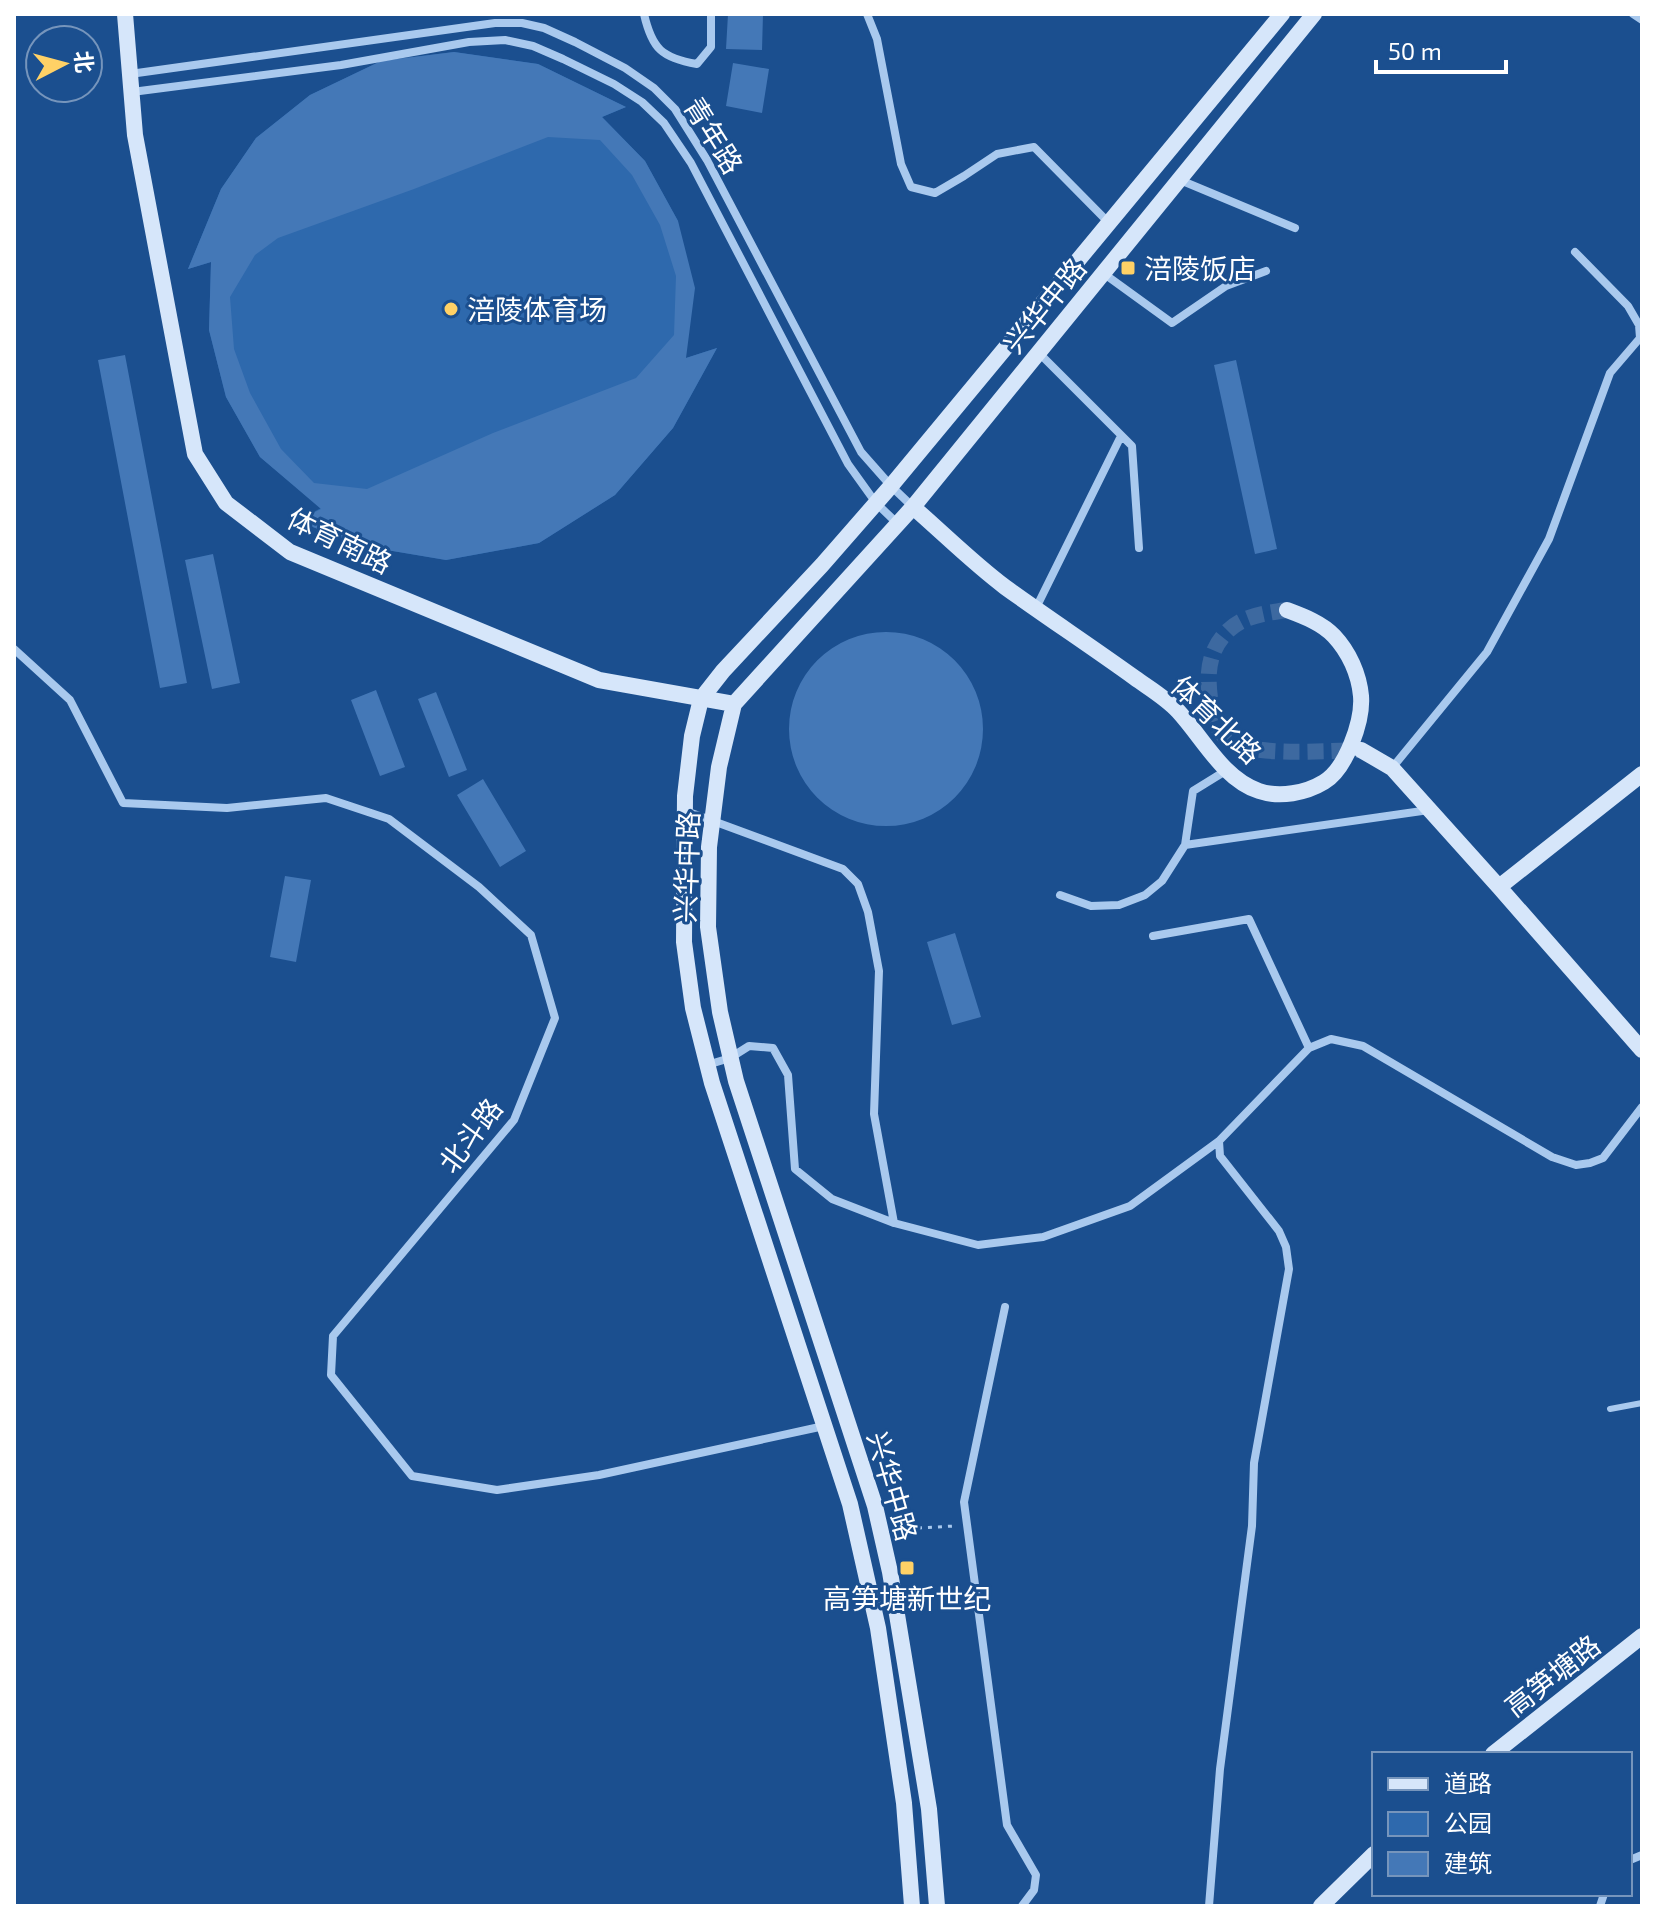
<svg xmlns="http://www.w3.org/2000/svg" width="1656" height="1920" viewBox="0 0 1656 1920" font-family="'Exo 2','Noto Sans SC',sans-serif">
<rect width="100%" height="100%" fill="#1b4f8f"/>
<path fill="#2e69ad" d="M454,52L538,64L626,107L602,117L645,161L678,221L686,358L717,348L673,428L615,495L539,543L446,560L363,546L297,521L321,508L260,457L226,397L209,330L211,262L188,269L221,189L256,138L310,95L381,61Z"/>
<path fill="#4478b7" fill-rule="evenodd" d="M728,14H763L762,50L726,49Z
M454,52L538,64L626,107L602,117L645,161L678,221L695,288L686,358L717,348L673,428L615,495L539,543L446,560L363,546L297,521L321,509L260,457L226,397L209,330L211,262L188,269L221,189L256,138L310,95L381,61ZM548,137L600,140L632,175L660,225L676,276L674,335L636,378L493,433L367,489L314,483L281,449L250,393L234,349L230,297L255,255L278,238L414,189Z
M733,63L769,69L762,113L726,106Z
M125,355L187,683L160,688L98,360Z
M1236,360L1277,549L1255,554L1214,365Z
M213,554L240,683L212,689L185,560Z
M789 729a97 97 0 1 1 194 0a97 97 0 1 1-194 0Z
M376,690L405,767L380,776L351,700Z
M436,692L467,770L449,777L418,699Z
M483,779L526,851L500,867L457,795Z
M285,876L311,880L296,962L270,957Z
M955,933L981,1017L952,1025L927,942Z"/>
<g fill="none" stroke-linecap="round" stroke-linejoin="round">
<path stroke="#3d69a0" stroke-width="16" stroke-dasharray="16 8" stroke-linecap="butt" d="M1287,610C1265,613 1240,616 1225,634C1205,656 1207,683 1212,710C1214,720 1217,729 1225,737C1229,740 1237,744 1242,746C1266,755 1330,751 1358,750"/>
<path stroke="#a9c9ee" stroke-width="3" stroke-dasharray="4 6" stroke-linecap="butt" d="M898,1529L955,1526"/>
<path stroke="#a9c9ee" stroke-width="6" d="M1610,1409L1642,1403"/>
<path stroke="#a9c9ee" stroke-width="8" d="M644,14C652,49 662,58 697,64L711,47V14
M867,14L877,39L901,164L911,187L935,193L964,176L997,154L1034,147L1109,223
M1633,14L1642,20
M130,74L495,23H522L544,28L575,42L625,68L654,88L675,109L707,160L861,452L891,486L913,507
M132,92L341,65L469,42L505,40L533,46L563,59L614,84L642,102L664,123L691,163L848,464L876,503L898,524
M1180,180L1295,228
M1103,273L1172,323L1226,286L1266,271
M1039,353L1132,446L1139,548
M1036,608L1121,436
M14,649L70,700L123,803L227,808L326,798L389,819L479,887L531,935L555,1018L514,1120L333,1336L331,1375L412,1476L497,1490L599,1475L824,1426
M1392,768L1487,652L1549,539L1610,373L1640,338L1639,325L1628,306L1575,252
M686,811L843,869L858,884L868,912L879,971L874,1114L894,1223
M1185,845L1429,810
M1060,895L1091,906L1119,905L1145,895L1162,881L1185,845L1193,791L1227,770
M1153,936L1249,919L1309,1048
M707,1065L730,1058L749,1046L773,1048L788,1075L795,1169L832,1199L894,1223L978,1245L1043,1237L1130,1206L1219,1141
M1005,1307L964,1502L1007,1825L1036,1875L1034,1890L1022,1906
M1630,1860L1642,1855
M1209,1906L1220,1769L1252,1526L1254,1463L1289,1269L1286,1247L1279,1231L1220,1156L1219,1141L1309,1048L1331,1039L1363,1046L1552,1157L1576,1165L1590,1163L1603,1158L1642,1107
M1600,1906L1604,1894"/>
<path stroke="#d6e6fa" stroke-width="16" d="M125,14L135,135L195,454L226,503L290,552L599,680L734,704
M913,507C944,534 973,563 1005,587C1048,618 1092,647 1135,678C1149,688 1166,698 1178,711C1203,738 1223,779 1259,791C1280,798 1306,793 1324,782C1346,769 1363,721 1361,696C1359,674 1349,652 1334,636C1322,623 1303,616 1287,610
M1361,750L1392,768L1499,887L1642,1050
M1499,887L1642,774
M1493,1754L1642,1636
M912,1906L904,1803L878,1628L850,1504L712,1083L693,1008L684,942L685,796L692,736L701,699L723,671L822,565L891,486L1282,14
M937,1906L929,1809L890,1572L875,1506L736,1081L720,1012L708,927L709,847L719,767L734,704L913,507L1314,14
M1321,1906L1374,1854"/>
</g>
<g fill="#ffd166" stroke="#1b4f8f" stroke-width="3">
<rect x="1120" y="260" width="16" height="16" rx="4"/>
<circle cx="451" cy="309" r="8"/>
<rect x="899" y="1560" width="16" height="16" rx="4"/>
</g>
<g text-anchor="middle" dominant-baseline="central" stroke-width="6" stroke-linejoin="round" paint-order="stroke">
<g font-size="28" fill="#fff" stroke="#1b4f8f">
<text transform="translate(714 135) rotate(58)">青年路</text>
<text transform="translate(1044 305) rotate(-51)">兴华中路</text>
<text transform="translate(340 540) rotate(26)">体育南路</text>
<text transform="translate(1217 719) rotate(44)">体育北路</text>
<text transform="translate(686 867) rotate(-88)">兴华中路</text>
<text transform="translate(470 1135) rotate(-53)">北斗路</text>
<text transform="translate(893 1486) rotate(74)">兴华中路</text>
<text transform="translate(1552 1675) rotate(-38)">高笋塘路</text>
</g>
<g font-size="28" fill="#fff" stroke="#1b4f8f" text-anchor="start">
<text x="1144" y="268">涪陵饭店</text>
<text x="467" y="309">涪陵体育场</text>
<text x="907" y="1598" text-anchor="middle">高笋塘新世纪</text>
</g>
</g>
<rect width="1656" height="1920" fill="none" stroke="#ffffff" stroke-width="32"/>
<rect x="1372" y="1752" width="260" height="144" fill="#1b4f8f" stroke="#7695bc" stroke-width="2"/>
<rect x="1388" y="1778" width="40" height="12" fill="#d6e6fa" stroke="#7695bc" stroke-width="2"/>
<text x="1444" y="1792" font-size="24" fill="#ffffff">道路</text>
<rect x="1388" y="1812" width="40" height="24" fill="#2e69ad" stroke="#7695bc" stroke-width="2"/>
<text x="1444" y="1832" font-size="24" fill="#ffffff">公园</text>
<rect x="1388" y="1852" width="40" height="24" fill="#4478b7" stroke="#7695bc" stroke-width="2"/>
<text x="1444" y="1872" font-size="24" fill="#ffffff">建筑</text>
<g transform="translate(64 64) rotate(84)"><circle r="38" fill="#1b4f8f" stroke="#7695bc" stroke-width="2"/>
<path d="M0-6L14 30L0 20L-14 30Z" fill="#ffd166"/>
<text y="-12" font-size="22" font-weight="bold" text-anchor="middle" fill="#ffffff">北</text>
</g>
<path d="M1376 60v12h130v-12" fill="none" stroke="#ffffff" stroke-width="4"/>
<text x="1388" y="60" font-size="24" fill="#ffffff" stroke="#1b4f8f" stroke-width="6" paint-order="stroke">50 m</text>
</svg>
